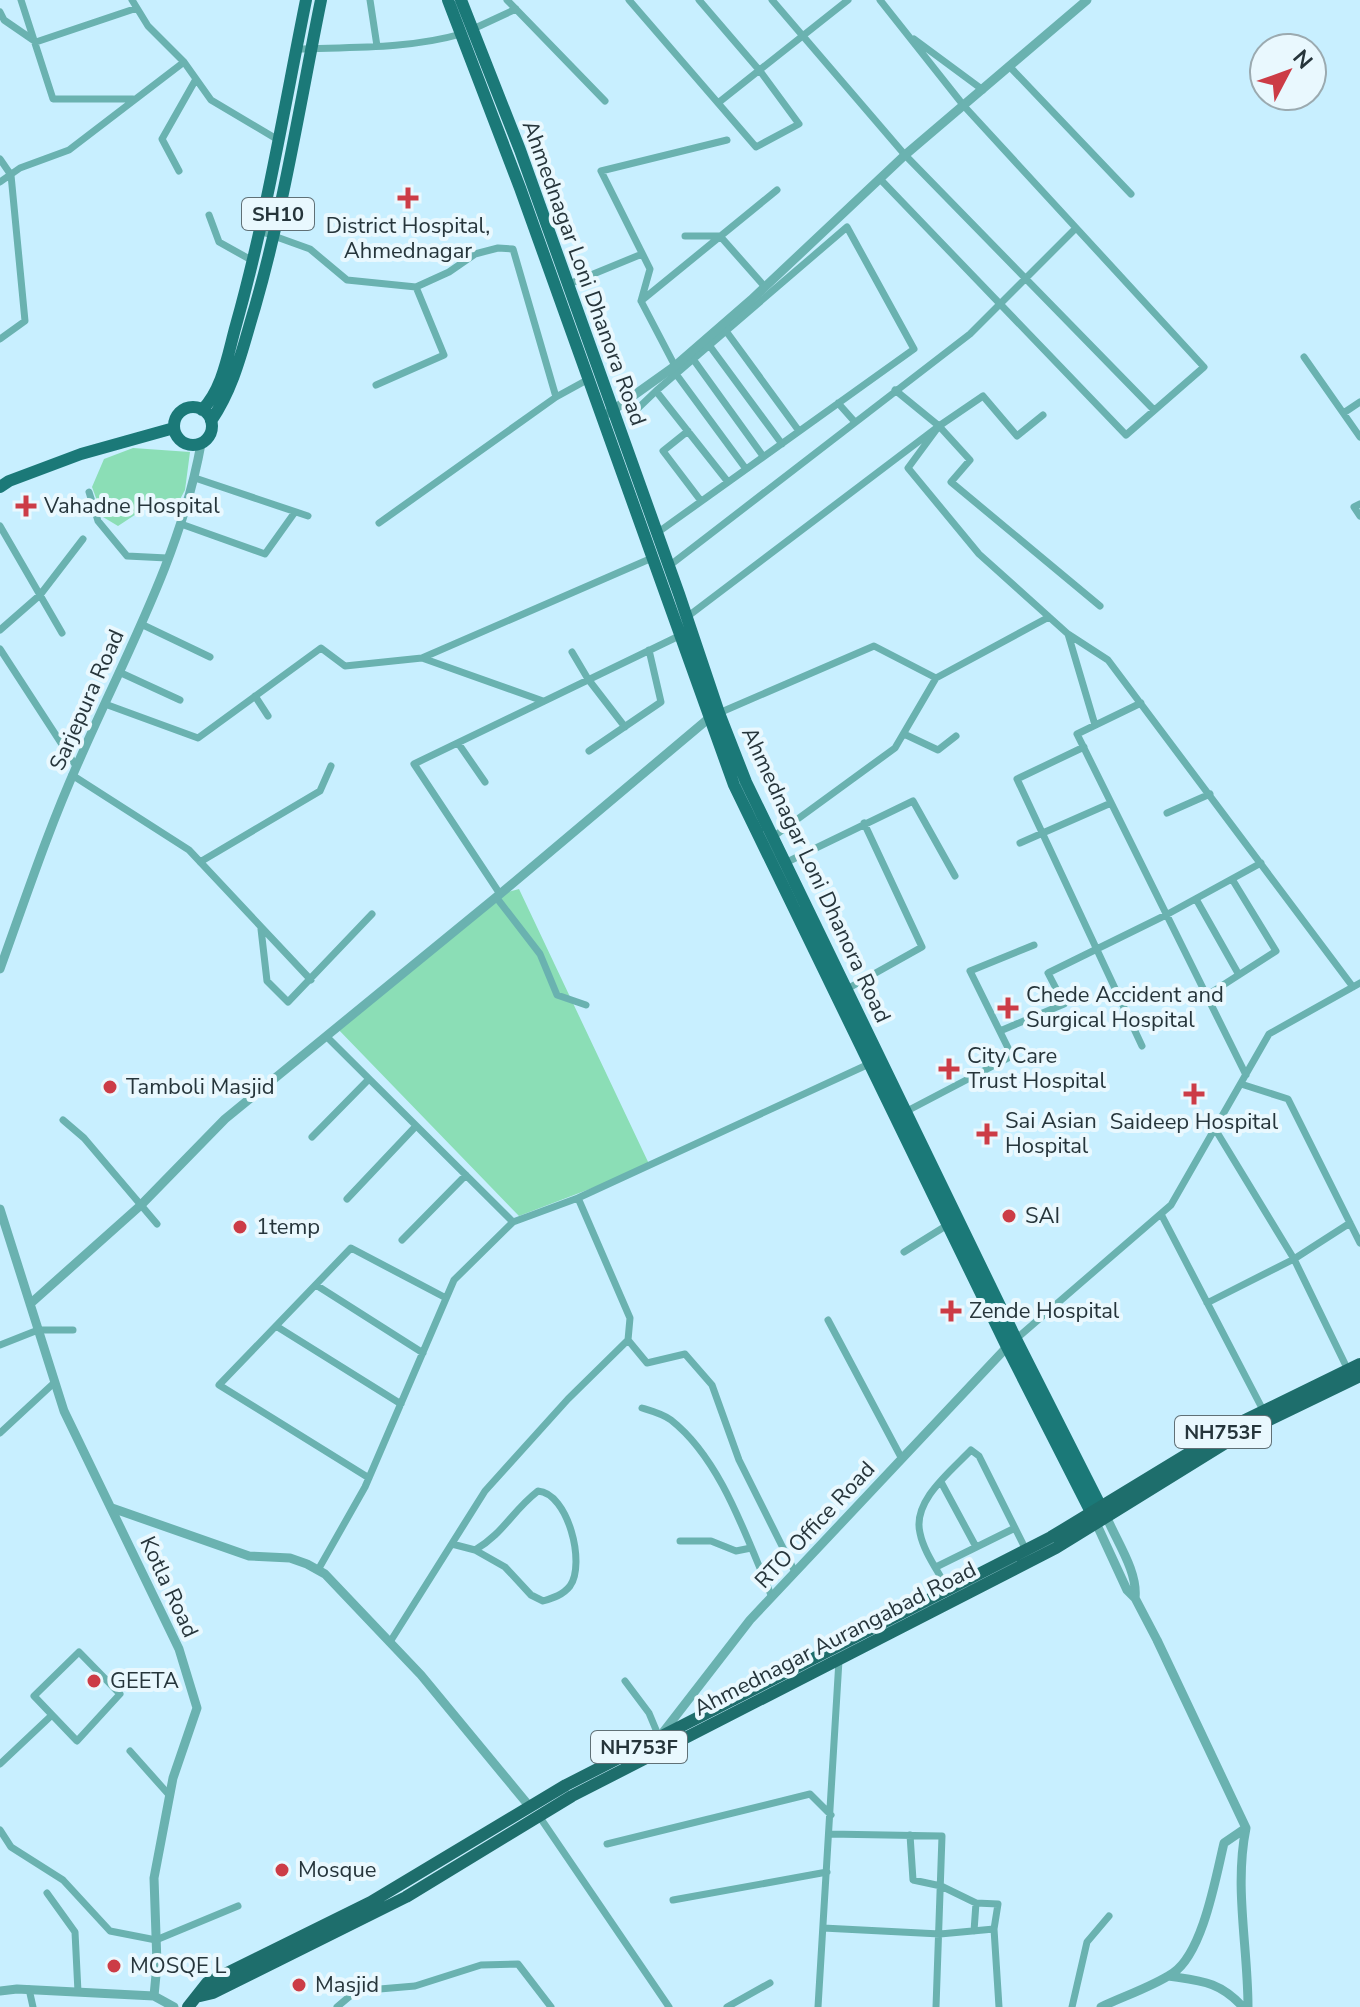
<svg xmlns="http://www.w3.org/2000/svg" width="1360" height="2007" viewBox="0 0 1360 2007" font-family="'Nunito Sans',sans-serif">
<rect width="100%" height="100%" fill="#c8efff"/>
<path fill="#8bdeb6" d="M133,448L190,452L185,490L177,505L153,503L118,526L103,517L92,487L104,459Z
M519,889L650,1166L519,1216L335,1026L500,894Z"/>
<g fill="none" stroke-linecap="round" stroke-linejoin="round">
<path stroke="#6ab2b0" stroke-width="7" d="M21,0L53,99H133
M132,0L148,26L184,62L211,100L280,141
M370,0L377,46
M507,0L605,101
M629,0L756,147L799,124L760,71L699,0
M772,0L905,155L1154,410
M880,0L964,106L1204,367L1126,435L880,179
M0,12L4,20L36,42L137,8
M473,29L516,9
M914,39L983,90
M297,49C350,47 409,49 461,34
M1010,67L1131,194
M718,103L848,0
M0,159L11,175L25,321L0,339
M179,171L162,139L196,79
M0,182L20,168L69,150L184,62
M209,215L219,242L253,261
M260,231L310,249L347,280L416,287L449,272L475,254L498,248L513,249L556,397
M685,236H720L765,287
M569,284L642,254
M641,301L650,269L601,171L727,140
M726,331L799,431
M709,345L782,444
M1304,357L1360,437
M693,359L763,456
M675,366L641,301L777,190
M676,374L746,469
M376,385L444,355L416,287
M656,391L728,482
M838,403L854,421
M1345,412L1360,402
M632,414L656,391L847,227L914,349L657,533
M1043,415L1017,436L983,396L939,426L970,460L951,482L1100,606
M939,426L908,468L979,554L1068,634L1108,660L1353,987
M688,431L663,451L701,501
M195,478L308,516
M89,492L98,521L127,556L167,558
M1360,504L1354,507L1360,516
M379,523L556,397L587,380
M181,524L265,554L295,512
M0,526L62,633
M669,566L970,334L1076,228
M687,617L939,426L895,390
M141,624L210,657
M0,630L40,595L83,539
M1068,634L1095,725
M0,649L76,766
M572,652L588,679L625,727
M422,658L543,701
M119,672L180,700
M255,696L268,716
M1141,703L1077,734L1246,1075
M105,704L198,738L321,648L345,666L422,658L652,558
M719,713L874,646L936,678L1049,617
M904,734L938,750L956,736
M458,743L485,782
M1084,747L1017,779L1142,1046
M589,751L661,702L649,650
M72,775L189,850L311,980
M1167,813L1210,794
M773,837L895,748L936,678
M1020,843L1111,803
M200,862L320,791L331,766
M785,863L913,801L955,876
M500,894L414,764L679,636
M496,897L540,954L557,995L586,1005
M1196,899L1239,975
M261,929L267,981L288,1002L372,914
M847,989L922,947L864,823
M1206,996L1276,951L1232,879
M1000,1031L1064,1004L1048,973L1166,915L1261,863
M1241,1084L1288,1099L1360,1243
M907,1111L1012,1056L970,971L1034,945
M63,1120L84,1138L157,1224
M1215,1129L1294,1259L1348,1370
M312,1137L369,1079
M347,1199L416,1126
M1161,1214L1263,1410
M513,1222L578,1198
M402,1240L466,1175
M904,1252L949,1224
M316,1285L423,1353
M1207,1303L1294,1259L1350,1223
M828,1320L902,1459
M276,1326L401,1404
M1016,1339L1171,1205L1269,1034L1360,983
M628,1340L647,1363L685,1354L712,1385L739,1460L795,1572
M0,1345L38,1330H73
M642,1408C652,1411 663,1414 671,1420C722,1460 747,1540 772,1597
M0,1433L55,1382
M369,1478L219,1385L351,1248L446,1298
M941,1482L975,1545
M680,1541H711L736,1551L751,1548
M452,1544L475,1550C504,1533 512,1511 538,1491C568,1493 586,1564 570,1586C563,1595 553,1598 543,1601L531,1595L505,1567L475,1550
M936,1567L1015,1528
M318,1570L365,1487L454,1280L513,1222L326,1036
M948,1590C939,1572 924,1553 920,1533C912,1501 951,1471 971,1450L979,1456L1026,1550
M390,1642L485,1491L568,1399L628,1340L630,1318L578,1198L869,1064
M79,1652L120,1694L77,1741L34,1696Z
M625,1681L649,1713L659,1737
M130,1751L170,1796
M0,1764L52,1715
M539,1816L669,2007
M0,1830L11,1847L63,1880L110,1931L156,1940L238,1906
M829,1834L942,1836L936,2007
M910,1835L913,1880L941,1886L976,1903L998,1904L994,1929L999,2007
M607,1844L810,1794L831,1815
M47,1893L75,1932L78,1992
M673,1900L827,1872
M823,1928L940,1934L994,1929
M974,1931L976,1903
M29,1989L33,2007
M337,2007L356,1991L415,1986L481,1965L518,1964L551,2007
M727,2007L770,1983
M818,2007L839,1660
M1072,2007L1087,1942L1109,1916"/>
<path stroke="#6ab2b0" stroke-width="9" d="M609,413L675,366L751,300L905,155L1087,0
M0,969C25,900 48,830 78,763C123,659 181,556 201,444
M0,1209L64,1411L179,1649L197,1708L173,1778L154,1878L157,1964L154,1996
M30,1304L141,1205L225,1119L500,894L708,719
M112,1508L249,1556L290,1558L307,1564L325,1574L421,1675L530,1807
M1107,1518C1117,1542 1138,1572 1135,1598
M1097,1525L1127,1590L1135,1598L1157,1640L1246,1828C1234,1887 1248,1947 1248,2007
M661,1735L750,1620L1007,1347
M1168,1976C1201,1981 1219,1981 1243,2007
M0,1991L17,1989L154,1996L174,2007
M1101,2007C1124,1996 1152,1987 1173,1973C1203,1953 1216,1876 1224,1843L1246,1828"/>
<path stroke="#1b7978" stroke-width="12" d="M448,0L520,188L734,785L1007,1347L1096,1522
M461,0L520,150L679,594L719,713L746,782L1016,1339L1105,1515
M174 426a19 19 0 1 1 38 0a19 19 0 1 1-38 0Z
M202,410C223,389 228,353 236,325C266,218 284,109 306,0
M211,421C235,386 243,346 255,307C284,206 300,103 321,0
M0,487L9,481L81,454L174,428"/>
<path stroke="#1e6e6c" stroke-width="12" d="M196,1997L213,1993L406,1897L572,1796L1056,1548L1242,1433L1360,1376
M188,2007L207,1983L371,1902L566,1785L1051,1537L1237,1424L1360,1364"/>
</g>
<g fill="#cc3c46" stroke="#e9f8fe" stroke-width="3">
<path d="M404 186h8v8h8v8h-8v8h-8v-8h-8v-8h8z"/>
<path d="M22 494h8v8h8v8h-8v8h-8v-8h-8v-8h8z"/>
<path d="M1004 996h8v8h8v8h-8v8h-8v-8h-8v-8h8z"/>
<path d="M945 1057h8v8h8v8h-8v8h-8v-8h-8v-8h8z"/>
<circle cx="110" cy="1087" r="8"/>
<path d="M1190 1082h8v8h8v8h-8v8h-8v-8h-8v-8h8z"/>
<path d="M983 1122h8v8h8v8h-8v8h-8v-8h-8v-8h8z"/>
<circle cx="1009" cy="1216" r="8"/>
<circle cx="240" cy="1227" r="8"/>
<path d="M947 1299h8v8h8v8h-8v8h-8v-8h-8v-8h8z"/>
<circle cx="94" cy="1681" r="8"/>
<circle cx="282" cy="1870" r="8"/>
<circle cx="114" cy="1966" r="8"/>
<circle cx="299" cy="1985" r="8"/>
</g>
<g text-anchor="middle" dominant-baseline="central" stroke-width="8" stroke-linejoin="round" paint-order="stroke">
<g fill="#e9f8fe" stroke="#607076" stroke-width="2">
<rect x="242" y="198" width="72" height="32" rx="6"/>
<rect x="1175" y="1416" width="96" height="32" rx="6"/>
<rect x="591" y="1731" width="96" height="32" rx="6"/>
</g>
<g font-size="20" font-weight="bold" fill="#26353b">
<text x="278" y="214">SH10</text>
<text x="1223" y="1432">NH753F</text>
<text x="639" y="1747">NH753F</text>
</g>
<g font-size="22" fill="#26353b" stroke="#e9f8fe" text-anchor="start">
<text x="408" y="226" text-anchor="middle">District Hospital,<tspan x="408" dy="25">Ahmednagar</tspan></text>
<text x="44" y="506">Vahadne Hospital</text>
<text x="1026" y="995">Chede Accident and<tspan x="1026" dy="25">Surgical Hospital</tspan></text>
<text x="967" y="1056">City Care<tspan x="967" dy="25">Trust Hospital</tspan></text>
<text x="126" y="1087">Tamboli Masjid</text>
<text x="1005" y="1121">Sai Asian<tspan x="1005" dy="25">Hospital</tspan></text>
<text x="1194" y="1122" text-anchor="middle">Saideep Hospital</text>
<text x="1025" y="1216">SAI</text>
<text x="256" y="1227">1temp</text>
<text x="969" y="1311">Zende Hospital</text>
<text x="110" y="1681">GEETA</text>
<text x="298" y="1870">Mosque</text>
<text x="130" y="1966">MOSQE L</text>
<text x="315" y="1985">Masjid</text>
</g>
<g font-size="22" fill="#26353b" stroke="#e9f8fe">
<text transform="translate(584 273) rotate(70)">Ahmednagar Loni Dhanora Road</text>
<text transform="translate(87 700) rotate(-66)">Sarjepura Road</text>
<text transform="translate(816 875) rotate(65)">Ahmednagar Loni Dhanora Road</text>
<text transform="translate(815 1525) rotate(-47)">RTO Office Road</text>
<text transform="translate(169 1587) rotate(65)">Kotla Road</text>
<text transform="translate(835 1639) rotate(-27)">Ahmednagar Aurangabad Road</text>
</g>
</g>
<g transform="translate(1288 72) rotate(49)"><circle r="38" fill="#e9f8fe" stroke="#9baab0" stroke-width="2"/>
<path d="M0-6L14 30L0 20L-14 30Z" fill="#cc3c46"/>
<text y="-12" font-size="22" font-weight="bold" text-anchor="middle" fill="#26353b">N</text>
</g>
</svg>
